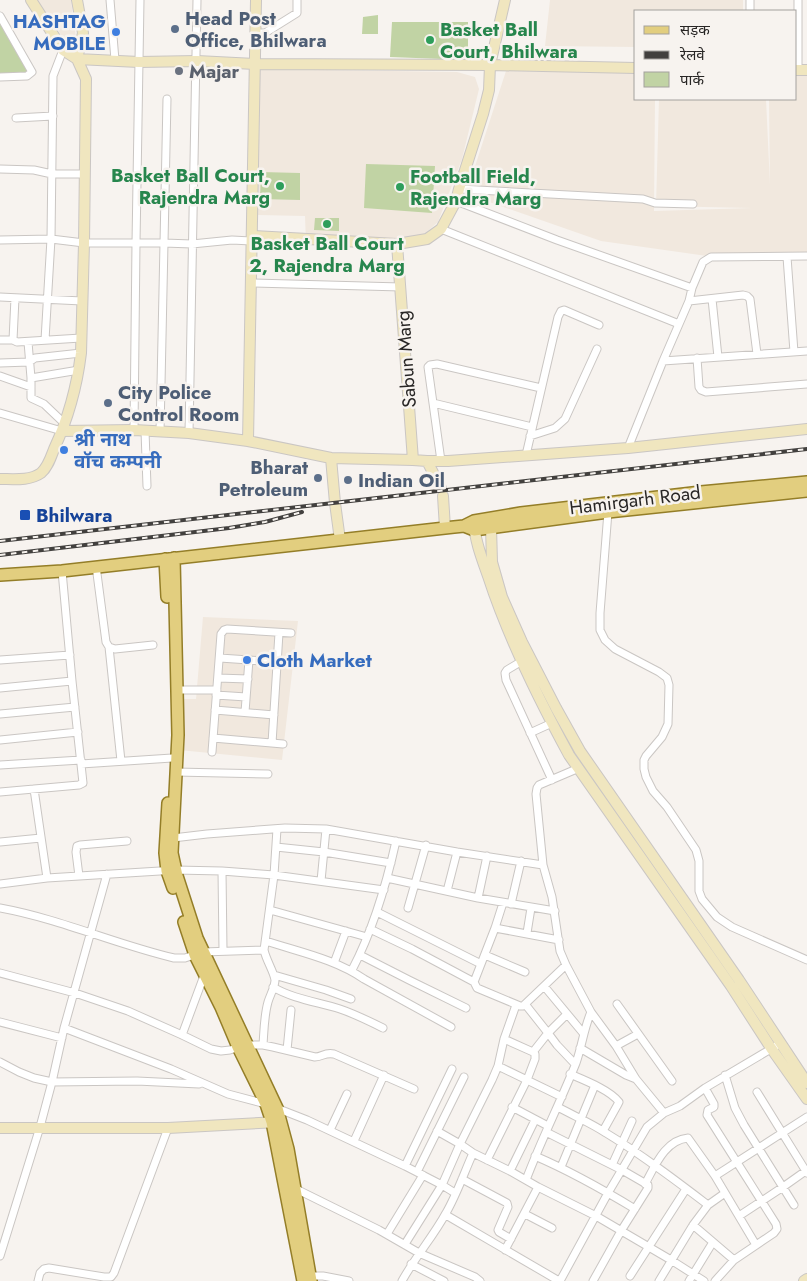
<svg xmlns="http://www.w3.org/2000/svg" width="807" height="1281" viewBox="0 0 807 1281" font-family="Jost,'Noto Sans Devanagari',sans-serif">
<rect width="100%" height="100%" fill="#f7f3ef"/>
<path fill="#f1e8de" d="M37,0H71L76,38L66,42Z
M550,0H743V11H636V47L545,46Z
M260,69L457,72L475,77L479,89L462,159L438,222L422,236L399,242L306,243L305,216L258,215Z
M506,71L636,73V99H655L654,211L752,208L656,206L659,99H766L770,185L769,99H796V75H807V253L707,256L601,241L466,194Z
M203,617L298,621L282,760L179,750L181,699H196Z"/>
<path fill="#c1d3a4" d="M378,15V34H362L363,17Z
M392,22H468V60L390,57Z
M0,23L30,72L0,74Z
M366,164L435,166L432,213L364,208Z
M261,172L300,173V200L260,199Z
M315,218H339V231L314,230Z"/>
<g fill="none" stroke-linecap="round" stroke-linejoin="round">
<g stroke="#cac6c3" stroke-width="9">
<path id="street" d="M110,0L115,60
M750,11V0
M0,16L32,72L27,76L0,77
M255,33H265L297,13V0
M798,70V0
M16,118L53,116
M0,169L34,170L52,174H85
M459,189L643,199L655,203L693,204
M456,201L557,240L692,288
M441,229L679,324
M0,240L51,239L84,243H164L167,99
M787,257L794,352
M251,283L401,287
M0,297L82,301
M712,299L718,357
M689,301L743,295L747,296L750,299L757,354
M0,340H13L15,298
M13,340L17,342L81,338
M45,340L51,239L53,76L63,50
M28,342L31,378L79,370
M697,358L699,387L701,390L706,392L807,384
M663,361L807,351
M0,363L29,362L35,358L81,353
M0,376L31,387
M31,378V398L44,404L65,424
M433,403L532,427
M0,413L62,431
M134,430L136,243L140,0
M145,431L147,486
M160,432L164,243L192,244L232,240L251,241
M189,433L197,0
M530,436L555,428L565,419L597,349
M628,448L663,361L689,301L692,288L703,262L711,257L807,256
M526,455L558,317L561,311L564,310L599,325
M441,461L428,367L430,365L437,364L541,388
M608,512L600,613V630L605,640L615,649L659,672L667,678L669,685L668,724L662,737L646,756L644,760V769L646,777L653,791L667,807L696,850L699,861V891L702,899L717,917L732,927L807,960
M96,566L106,642L109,647L115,649L153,645
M109,647L121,761
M220,658L277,662
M0,660L70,655
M522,661L507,670L505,673L506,680L552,780
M218,678L248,679
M0,688L72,681
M177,690H217
M216,695L246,697
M215,710L274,715
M245,712L249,660
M0,714L75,707
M530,733L552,723
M213,738L283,744
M0,740L78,732
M272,743L279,633
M212,752L221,634L224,630L227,629L291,633
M81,764L172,758
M0,765L81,760
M579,768L539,785L537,788L536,794L543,865L552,897L560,951L566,965L591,1012L616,1046L636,1079L664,1113
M176,772L268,774
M34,789L47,878
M0,792L79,785L83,783L72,681L62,571
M173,838L207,834L285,828L326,829L457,852L543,865
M0,842L41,838
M276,847L324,852L391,863
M222,871L223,950
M79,876L76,852L77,846L80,845L127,841
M387,878L478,898L555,911
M321,881L326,829
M0,884L47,878L176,870L222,871L274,875L384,890
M447,891L457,852
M478,898L487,856
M503,903L495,928L474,982L477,988L520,1006H523L566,965
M511,904L521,861
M0,908C60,919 115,944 174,958H185L203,952L264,950
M408,908L426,845
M270,910L367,937
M377,912L481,964
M495,928L559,940
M370,929L412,949L474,982
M527,933L531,908
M266,941C299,952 335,959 364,979L451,1027
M360,955L409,980L466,1008
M485,955L525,972
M334,963L346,931
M352,970C373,930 386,886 396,841
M0,973L75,993L128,1011L182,1035L211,1049L221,1051L230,1050L247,1045H263L273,1047L315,1057C323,1057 324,1052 334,1054L414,1089
M274,975L326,990L351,999
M544,986L583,1033
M273,987C293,999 318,1002 340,1009C355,1014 369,1021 383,1028
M525,1004L548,1033L557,1045L575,1064
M617,1004L672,1081
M0,1022L62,1038
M64,1028L171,1069L228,1094L266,1104L307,1120L405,1166L442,1185L455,1193
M182,1035L205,973
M263,1045C264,1031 264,1016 268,1002C270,995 275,987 275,980C274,972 266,960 264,950L274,875L277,829
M616,1046L638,1034
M580,1048L626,1075L636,1079
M287,1050L291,1010
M533,1052L548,1033L567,1014
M0,1062L19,1072L34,1078L52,1082L137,1081L199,1084
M498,1066L562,1097
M570,1074C584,1080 610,1090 619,1102L618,1104L603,1131
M725,1075L735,1108L744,1125L794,1205
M705,1088L714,1104V1107L708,1110L707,1115L776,1224L777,1229L774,1233L734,1260L715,1281
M757,1092L807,1173
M512,1107L548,1126
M558,1107C574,1116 591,1123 606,1133C641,1154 675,1180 708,1205
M330,1130L347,1094
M437,1131L460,1144L473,1153L510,1171L538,1187L596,1216L671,1260L704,1281
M546,1132L622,1170L648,1185V1188L621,1231L593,1281
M354,1141L384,1075
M535,1156C570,1171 602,1189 635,1209
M487,1160L527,1080L535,1059V1054L533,1052L504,1039
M612,1165L632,1121
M405,1166L452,1069
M561,1167L595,1085
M510,1171L535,1120
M417,1172L464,1077
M715,1176L807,1117
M462,1179L507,1203L508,1207L498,1230L499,1232L511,1239
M526,1180C541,1140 560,1103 576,1063C582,1046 584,1028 591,1012
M645,1184C655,1166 665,1140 688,1138L715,1176L756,1245
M296,1189L379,1230L419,1253L475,1277L480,1281
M525,1214L552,1228
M446,1215L559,1281
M739,1216L783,1187L807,1170
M693,1225L734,1260
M387,1234L423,1175
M405,1244L442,1185L460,1144L492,1080L498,1066L504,1039L516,1005
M505,1250L538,1187
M0,1256L40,1127L52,1082L64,1028L107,874
M411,1264L444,1281
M310,1276H323L349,1281
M630,1276L686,1189
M38,1281L40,1273L44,1269L49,1268L104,1277H111L114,1273L168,1128
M402,1281C415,1257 433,1237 446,1213C457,1194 464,1173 473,1153
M560,1281L608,1193L647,1127L664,1113L680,1106L705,1088L781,1043
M659,1281L693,1225L708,1205L725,1193
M689,1281L713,1242"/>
</g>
<g stroke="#cac6c3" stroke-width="12">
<path id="secondary" d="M77,59L139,62L197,61L255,64L490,65L636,68
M77,59L83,33L77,0
M796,70H807
M252,236L397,244L427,239L441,229L456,201L459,189L483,114L489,90L490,65L505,0
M397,244L413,460L427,461H448L628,448L807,429
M62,431L134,430L189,433L248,441L331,458L413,460
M248,441L256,0
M331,458L335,503L340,540
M427,461L441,488
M0,479C13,479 30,481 41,473C48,467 51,457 54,449C68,419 77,386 81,353L84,243L86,79L77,59L63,50L31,0
M443,496L445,528
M489,520L491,527L492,562L502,597L522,642L556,708L580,751L739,980L807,1083
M474,524C475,541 482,559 488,576C508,638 538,698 569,755L731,986L771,1048L807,1099
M0,1128H168L279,1122
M804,1281L807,1279"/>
</g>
<g stroke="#947e28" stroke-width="14">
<path id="primary" d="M464,526L474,530L608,512L807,491
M174,558L178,735L172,853L177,876L197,938L277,1108L288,1149L311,1281
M165,559L167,597
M0,575L62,571L454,527L464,526L474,521L521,513L701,492L807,482
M168,803L165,853L167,871L173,888
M184,922L195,955L221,1007L238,1047L266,1104L272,1122L303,1281"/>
</g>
<use href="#street" stroke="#fff" stroke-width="7"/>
<use href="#secondary" stroke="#f0e6bf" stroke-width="10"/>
<use href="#primary" stroke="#e2ce7f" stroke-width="11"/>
<g stroke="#42403e" stroke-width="4">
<path id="rail" d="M0,541L807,449
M0,555L229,528L265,522L302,512"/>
</g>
<use href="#rail" stroke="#f7f3ef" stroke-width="2" stroke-dasharray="5.5" stroke-linecap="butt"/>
</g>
<g fill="#5c6f8a" stroke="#f7f3ef" stroke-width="2">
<circle cx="175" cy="29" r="5"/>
<circle cx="108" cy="403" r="5"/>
<circle cx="318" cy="478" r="5"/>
<circle cx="348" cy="480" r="5"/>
</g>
<g fill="#3f7fe0" stroke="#f7f3ef" stroke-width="2">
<circle cx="116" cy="32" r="5"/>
<circle cx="64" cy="450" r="5"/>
<circle cx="247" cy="660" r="5"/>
</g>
<g fill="#2e9e5b" stroke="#f7f3ef" stroke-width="2">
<circle cx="430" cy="40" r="5"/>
<circle cx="280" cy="186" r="5"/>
<circle cx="400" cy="187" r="5"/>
<circle cx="327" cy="224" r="5"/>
</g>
<circle fill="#6b7280" stroke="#f7f3ef" stroke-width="2" cx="179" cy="71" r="5"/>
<rect fill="#1a4fb4" stroke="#f7f3ef" stroke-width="2" x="19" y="509" width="12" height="12" rx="2.5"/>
<g text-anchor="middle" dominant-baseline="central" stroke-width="5" stroke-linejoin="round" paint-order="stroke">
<g font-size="19" font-weight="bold" fill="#4e5e75" stroke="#f7f3ef" text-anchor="start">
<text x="185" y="18">Head Post<tspan x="185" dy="22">Office, Bhilwara</tspan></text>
<text x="118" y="392">City Police<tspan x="118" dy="22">Control Room</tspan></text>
<text x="308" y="467" text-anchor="end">Bharat<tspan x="308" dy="22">Petroleum</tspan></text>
<text x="358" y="480">Indian Oil</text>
</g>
<g font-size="19" font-weight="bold" fill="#366cbe" stroke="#f7f3ef" text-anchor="start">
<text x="106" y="21" text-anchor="end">HASHTAG<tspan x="106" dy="22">MOBILE</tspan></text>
<text x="74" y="439">श्री नाथ<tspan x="74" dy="22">वॉच कम्पनी</tspan></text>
<text x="257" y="660">Cloth Market</text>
</g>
<g font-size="19" font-weight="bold" fill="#27864d" stroke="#f7f3ef" text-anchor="start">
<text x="440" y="29">Basket Ball<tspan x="440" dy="22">Court, Bhilwara</tspan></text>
<text x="270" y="175" text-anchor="end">Basket Ball Court,<tspan x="270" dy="22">Rajendra Marg</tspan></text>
<text x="410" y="176">Football Field,<tspan x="410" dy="22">Rajendra Marg</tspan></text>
<text x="327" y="243" text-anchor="middle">Basket Ball Court<tspan x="327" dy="22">2, Rajendra Marg</tspan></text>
</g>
<g font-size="19" font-weight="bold" fill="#5b616d" stroke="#f7f3ef" text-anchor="start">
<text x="189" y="71">Majar</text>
</g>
<g font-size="19" fill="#282625" stroke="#f7f3ef">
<text transform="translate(406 359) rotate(-94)">Sabun Marg</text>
<text transform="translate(635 500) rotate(-7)">Hamirgarh Road</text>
</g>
<g font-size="19" font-weight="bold" fill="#164399" stroke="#f7f3ef" text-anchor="start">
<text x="36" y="515">Bhilwara</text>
</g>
</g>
<rect x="634" y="10" width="162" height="90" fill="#f7f3ef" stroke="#a4a19e"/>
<rect x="644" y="26" width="25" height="8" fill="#e2ce7f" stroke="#a4a19e"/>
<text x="680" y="35" font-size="15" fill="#282625">सड़क</text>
<rect x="644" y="51" width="25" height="8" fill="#42403e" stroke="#a4a19e"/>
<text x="680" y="60" font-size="15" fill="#282625">रेलवे</text>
<rect x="644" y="72" width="25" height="15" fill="#c1d3a4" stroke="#a4a19e"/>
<text x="680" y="85" font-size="15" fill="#282625">पार्क</text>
</svg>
